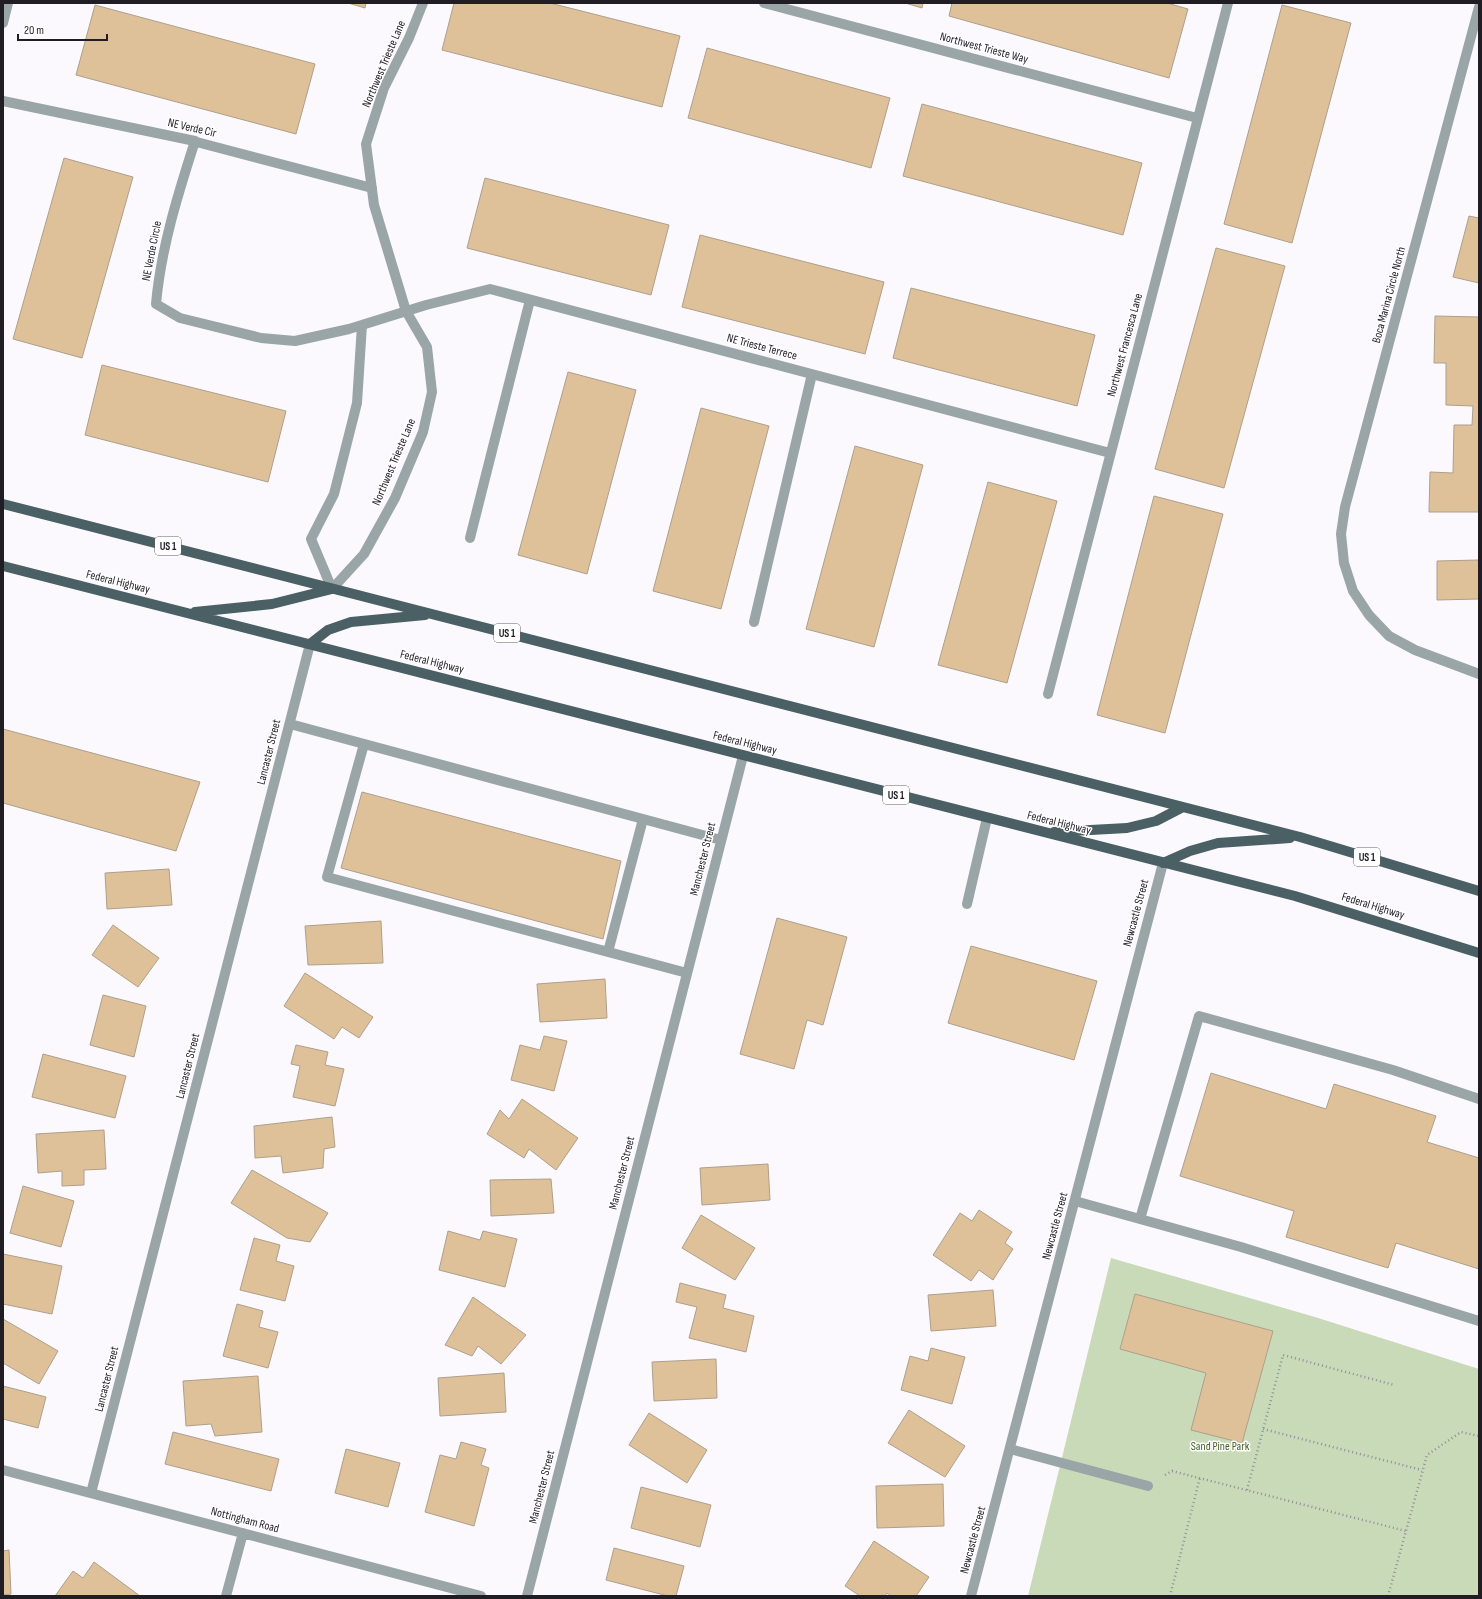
<svg xmlns="http://www.w3.org/2000/svg" width="1482" height="1599" viewBox="0 0 1482 1599" font-family="'Sofia Sans Condensed',sans-serif">
<rect width="100%" height="100%" fill="#fbf9fe"/>
<path fill="#c9dab9" d="M1111,1258L1315,1317L1479,1369V1596H1028Z"/>
<path fill="#dfc199" stroke="#ad9f8b" d="M348,3H366L365,8Z
M454,3H550L680,36L662,107L442,50Z
M905,3H923L922,8Z
M952,3H1167L1188,9L1169,78L949,16Z
M95,5L315,64L296,134L76,75Z
M1282,5L1351,23L1292,243L1224,224Z
M707,48L890,98L871,168L688,118Z
M922,104L1142,163L1123,235L903,176Z
M64,158L133,177L82,358L13,339Z
M485,178L669,225L651,295L467,248Z
M1469,216L1479,218V283L1453,277Z
M700,235L884,282L865,354L682,307Z
M1216,248L1285,266L1224,488L1155,469Z
M911,288L1095,335L1077,406L893,358Z
M1435,316L1479,317V512H1429L1430,472L1453,473L1454,425H1472L1473,406L1446,405V363H1434Z
M102,365L286,411L268,482L85,435Z
M568,372L636,390L587,574L518,555Z
M701,408L769,426L721,609L653,591Z
M855,446L923,465L874,647L806,629Z
M988,482L1057,501L1007,683L938,665Z
M1154,496L1223,514L1165,733L1097,715Z
M1479,560V599L1437,600V561Z
M3,729L200,782L176,851L3,803Z
M362,792L621,861L603,939L341,868Z
M169,869L172,905L107,909L105,873Z
M777,918L847,937L823,1025L807,1020L794,1069L740,1054Z
M381,921L383,963L308,965L305,926Z
M113,925L159,958L138,987L92,955Z
M971,946L1097,981L1074,1060L948,1023Z
M305,973L373,1017L359,1038L342,1027L334,1039L284,1006Z
M605,979L607,1018L540,1022L537,984Z
M103,995L146,1006L134,1057L90,1045Z
M544,1036L567,1041L554,1091L511,1080L520,1045L540,1050Z
M296,1045L328,1052L325,1065L344,1069L335,1106L293,1097L300,1066L291,1064Z
M43,1054L126,1076L115,1118L32,1097Z
M1211,1073L1326,1109L1334,1084L1436,1116L1427,1142L1479,1158V1269L1396,1243L1388,1268L1286,1237L1294,1211L1180,1176Z
M522,1099L578,1138L556,1170L529,1149L524,1158L487,1134L500,1110L509,1119Z
M332,1117L335,1147L324,1149L323,1168L283,1173L281,1156L255,1158L254,1126Z
M104,1130L106,1169L84,1170V1185L62,1186V1171L38,1173L36,1134Z
M768,1164L770,1200L702,1205L700,1168Z
M252,1170L328,1213L310,1242L287,1238L231,1203Z
M551,1179L554,1213L491,1216L490,1180Z
M23,1186L74,1201L61,1247L10,1233Z
M979,1210L1012,1232L1005,1243L1013,1249L993,1280L979,1270L971,1281L933,1255L960,1213L972,1221Z
M701,1215L755,1248L735,1280L682,1248Z
M448,1231L480,1240L483,1231L517,1239L505,1287L439,1270Z
M254,1238L280,1245L276,1261L294,1266L285,1301L240,1290Z
M3,1254L62,1266L52,1314L3,1304Z
M680,1283L726,1295L723,1308L754,1316L746,1352L689,1338L697,1307L676,1302Z
M993,1290L996,1326L931,1331L928,1295Z
M1135,1294L1273,1331L1242,1443L1191,1430L1206,1373L1120,1349Z
M473,1297L526,1335L501,1364L478,1346L472,1356L445,1345Z
M237,1304L263,1311L259,1327L278,1332L268,1368L223,1356Z
M3,1319L58,1351L39,1384L3,1363Z
M931,1348L965,1357L952,1404L901,1390L910,1356L928,1361Z
M716,1359L717,1398L654,1401L652,1362Z
M504,1373L506,1412L440,1416L438,1378Z
M258,1376L262,1432L215,1436L211,1424L186,1426L183,1381Z
M3,1386L46,1397L38,1428L3,1419Z
M909,1410L965,1446L945,1477L888,1443Z
M649,1413L707,1450L687,1483L629,1445Z
M173,1432L279,1459L271,1491L165,1464Z
M461,1442L486,1449L481,1465L489,1468L474,1526L425,1512L440,1455L456,1459Z
M346,1449L400,1463L388,1507L335,1493Z
M943,1484L944,1526L877,1528L876,1486Z
M641,1487L711,1505L700,1547L631,1528Z
M874,1541L929,1577L916,1596H891L887,1593L885,1596H860L845,1586Z
M614,1548L684,1566L676,1596H668L606,1580Z
M9,1550L11,1594L3,1595V1551Z
M94,1562L140,1596H55L73,1571L83,1578Z"/>
<g fill="none" stroke-linecap="round" stroke-linejoin="round">
<path stroke="#918e95" stroke-width="2.5" stroke-dasharray="1 3" stroke-linecap="butt" d="M1263,1429L1422,1470
M1165,1475L1172,1471L1406,1531
M1247,1490L1283,1355L1394,1385
M1170,1596L1200,1477
M1388,1596L1427,1455L1461,1432L1479,1436"/>
<path stroke="#99a5a7" stroke-width="10" d="M764,3L1197,118
M1479,7L1345,507L1341,534L1344,563L1353,591L1369,615L1389,636L1415,650L1479,674
M3,23L8,3
M3,101L195,141C178,194 161,248 156,304L180,318L261,338L295,341L349,329L426,305L490,289L1110,453
M189,140L372,188
M362,325L357,403L334,494L311,539L332,589L364,554L395,498L423,432L432,392L427,347L406,311L374,205L366,144L384,88L409,38L423,3
M470,538L530,300
M754,622L812,374
M1048,694L1228,3
M290,724L721,840
M364,744L327,877L687,973
M967,904L987,818
M608,952L643,819
M1075,1201L1241,1247L1479,1321
M1140,1219L1199,1016L1393,1070L1479,1099
M1010,1449L1148,1486
M3,1470L481,1596
M91,1493L310,644
M226,1596L243,1533
M527,1596L743,756
M971,1596L1163,863"/>
<path stroke="#4a6064" stroke-width="10" d="M3,504L1300,837L1479,891
M3,566L1295,896L1479,953
M195,612L272,604L332,589
M310,644L328,630L351,622L425,615
M1054,832L1127,828L1156,821L1183,807
M1163,863L1190,851L1218,843L1290,838"/>
</g>
<g text-anchor="middle" dominant-baseline="central" stroke-width="3" stroke-linejoin="round" paint-order="stroke">
<g fill="#fff" stroke="#636166" stroke-width="1">
<rect x="155" y="537" width="26" height="18" rx="3"/>
<rect x="494" y="624" width="26" height="18" rx="3"/>
<rect x="883" y="786" width="26" height="18" rx="3"/>
<rect x="1354" y="848" width="26" height="18" rx="3"/>
</g>
<g font-size="11" font-weight="bold" fill="#201d25">
<text x="168" y="546">US 1</text>
<text x="507" y="633">US 1</text>
<text x="896" y="795">US 1</text>
<text x="1367" y="857">US 1</text>
</g>
<g font-size="12" fill="#201d25" stroke="#fff">
<text transform="translate(984 48) rotate(15)">Northwest Trieste Way</text>
<text transform="translate(384 64) rotate(-67)">Northwest Trieste Lane</text>
<text transform="translate(192 128) rotate(13)">NE Verde Cir</text>
<text transform="translate(152 251) rotate(-79)">NE Verde Circle</text>
<text transform="translate(1389 295) rotate(-75)">Boca Marina Circle North</text>
<text transform="translate(1125 345) rotate(-75)">Northwest Francesca Lane</text>
<text transform="translate(762 347) rotate(15)">NE Trieste Terrece</text>
<text transform="translate(394 462) rotate(-67)">Northwest Trieste Lane</text>
<text transform="translate(118 582) rotate(14)">Federal Highway</text>
<text transform="translate(432 662) rotate(14)">Federal Highway</text>
<text transform="translate(745 743) rotate(14)">Federal Highway</text>
<text transform="translate(269 752) rotate(-76)">Lancaster Street</text>
<text transform="translate(1059 823) rotate(14)">Federal Highway</text>
<text transform="translate(703 859) rotate(-76)">Manchester Street</text>
<text transform="translate(1373 906) rotate(17)">Federal Highway</text>
<text transform="translate(1136 913) rotate(-75)">Newcastle Street</text>
<text transform="translate(188 1066) rotate(-76)">Lancaster Street</text>
<text transform="translate(622 1173) rotate(-76)">Manchester Street</text>
<text transform="translate(1055 1226) rotate(-75)">Newcastle Street</text>
<text transform="translate(107 1379) rotate(-76)">Lancaster Street</text>
<text transform="translate(542 1487) rotate(-76)">Manchester Street</text>
<text transform="translate(245 1520) rotate(15)">Nottingham Road</text>
<text transform="translate(973 1540) rotate(-75)">Newcastle Street</text>
</g>
<g font-size="12" fill="#445f23" stroke="#fff">
<text x="1220" y="1446">Sand Pine Park</text>
</g>
</g>
<rect width="1482" height="1599" fill="none" stroke="#201d25" stroke-width="8"/>
<path d="M18 34v6h89v-6" fill="none" stroke="#201d25" stroke-width="2"/>
<text x="24" y="34" font-size="12" fill="#201d25" stroke="#ffffff" stroke-width="3" paint-order="stroke">20 m</text>
</svg>
